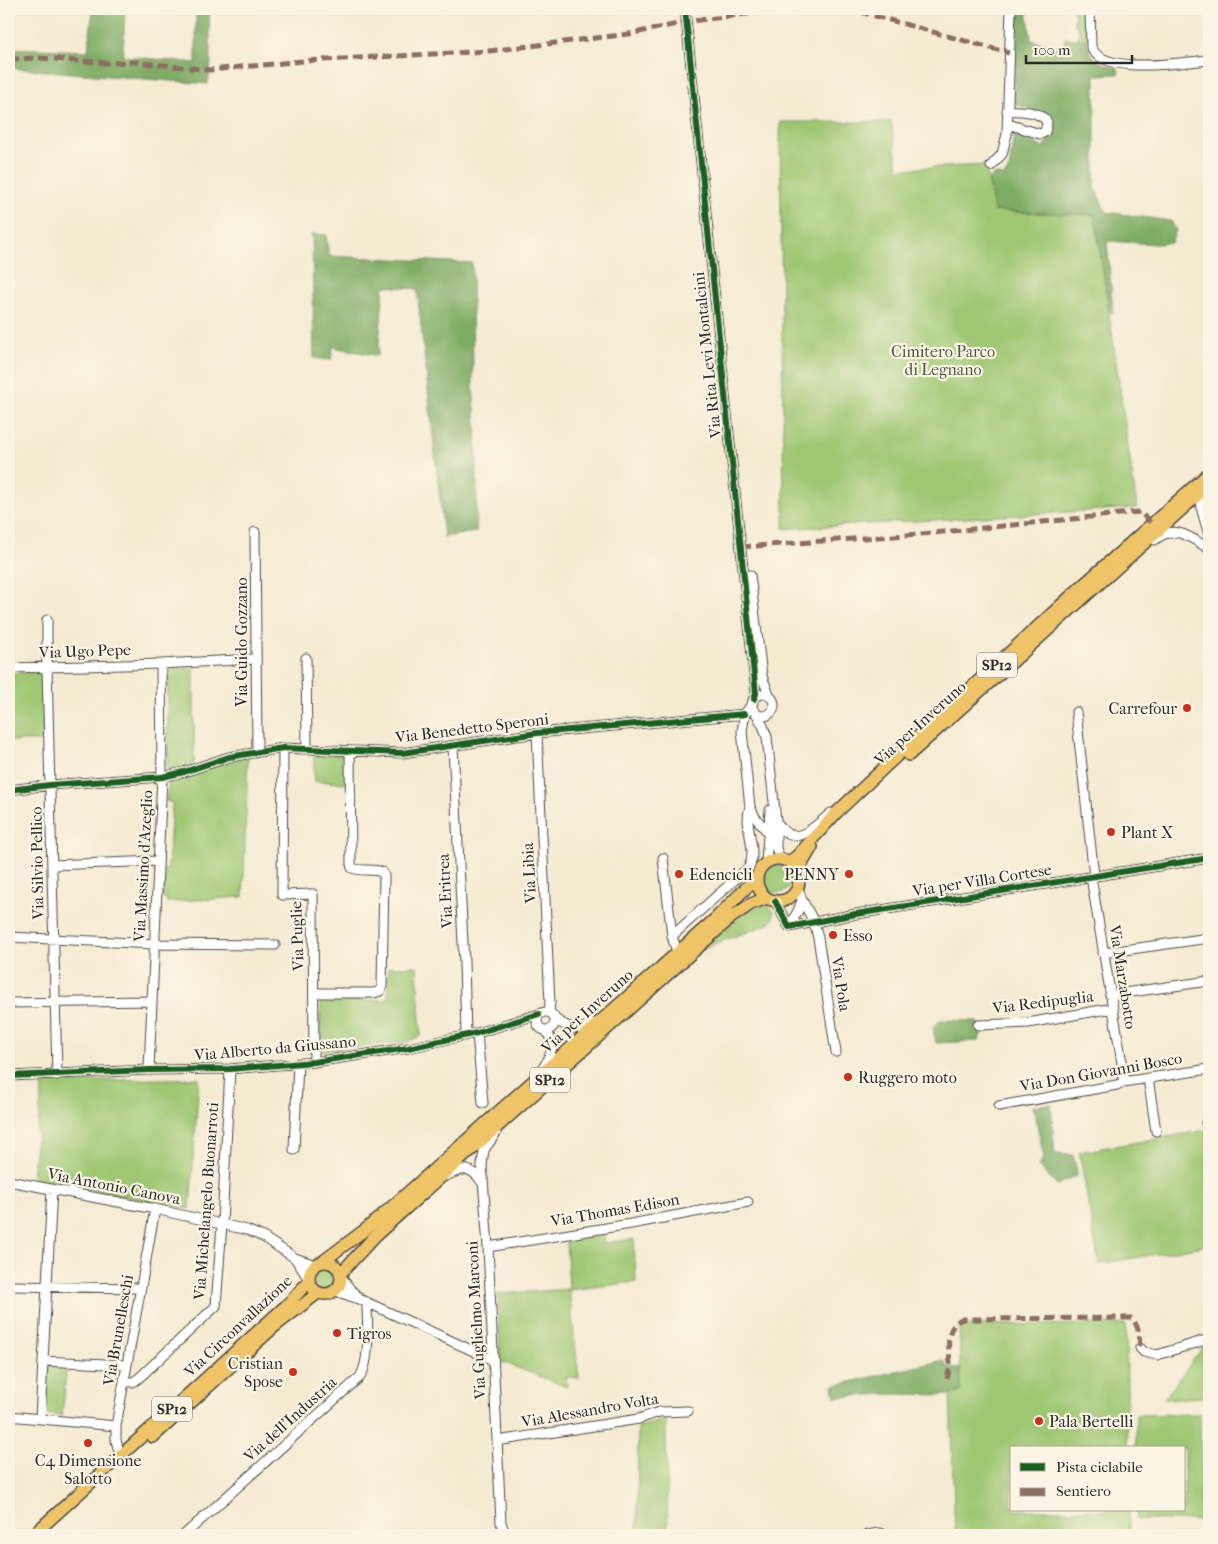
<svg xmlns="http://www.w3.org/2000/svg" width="1218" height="1544" viewBox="0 0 1218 1544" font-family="'IM FELL French Canon',serif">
<rect width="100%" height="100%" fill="#fcf5e5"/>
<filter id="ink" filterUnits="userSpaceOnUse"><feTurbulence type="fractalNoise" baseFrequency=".02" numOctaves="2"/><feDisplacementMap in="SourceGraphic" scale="10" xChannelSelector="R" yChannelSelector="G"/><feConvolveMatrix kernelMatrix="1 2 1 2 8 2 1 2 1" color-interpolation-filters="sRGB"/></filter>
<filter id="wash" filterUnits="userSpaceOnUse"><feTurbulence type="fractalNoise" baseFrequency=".0096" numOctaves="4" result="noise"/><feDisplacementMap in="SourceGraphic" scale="20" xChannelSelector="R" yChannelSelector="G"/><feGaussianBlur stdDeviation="1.12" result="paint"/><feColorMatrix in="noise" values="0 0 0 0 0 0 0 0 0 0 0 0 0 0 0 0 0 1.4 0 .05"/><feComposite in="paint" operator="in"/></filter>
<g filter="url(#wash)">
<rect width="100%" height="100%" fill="#f5ebd3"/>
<path fill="#9fc773" stroke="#65794f" d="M1072,9H1088L1087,40L1078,39L1079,31L1077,25H1074L1075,13Z
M780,122H891L898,169L986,165L994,211L1095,215L1137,508L784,529Z
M194,668V764L167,771L168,669Z
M39,672L43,676L44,741H9V673Z
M314,754L346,755V783L314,781Z
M248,756L243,897L167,902L166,898H162L163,870L168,869L172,803L166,801L169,783L173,779Z
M764 879a14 14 0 1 1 28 0a14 14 0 1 1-28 0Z
M765,904L769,906L774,911L773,918L769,924L717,943L697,953L747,911Z
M417,966L421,1036L407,1042L322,1051L319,1049L321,1000H388V967Z
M199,1078L190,1209L32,1178L43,1082Z
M1207,1130L1209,1142V1245L1099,1264L1079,1152Z
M604,1234L605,1243L634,1239L636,1282L569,1290L579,1378L566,1377L567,1387L500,1361L498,1294L569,1289L566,1241Z
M313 1278a12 12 0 1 1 24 0a12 12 0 1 1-24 0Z
M1126,1324L1128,1448H1012V1510H1129V1535H955L950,1395L961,1391L959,1325Z
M1203,1347H1209V1446L1208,1397L1164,1399Z
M49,1365L67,1366L62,1416L47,1414L44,1411L46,1368Z
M1200,1414L1201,1520H1137V1510H1184V1448H1136V1415Z
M666,1420L668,1535H637L638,1427Z"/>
<path fill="#7fac65" stroke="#556c48" d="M93,9H125L123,56L196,63V9H209L211,63L208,84L9,68V48L88,51Z
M1019,9H1027L1031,40L1064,49L1065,38L1087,40C1090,61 1100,63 1118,68L1119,74L1095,75V188L1106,212L1171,221L1176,230L1171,243L1156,244L1107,241L1113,313L1109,311L1095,215L994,211L989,181L994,174L1004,176L1009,169L1014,134L1045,148L1056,118L1013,103Z
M312,234L326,235L329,256L472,263L473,386L476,422L477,486L476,532L444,537L417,289L384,286L378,356L333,347L331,360L314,358Z
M940,1020L977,1021L983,1031L978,1041L936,1043L933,1028Z
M1051,1104L1055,1154L1073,1155L1078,1175L1057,1185L1038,1167L1044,1158L1033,1106Z
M944,1360L946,1366L960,1369L961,1391L948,1395L884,1394L835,1397L833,1386Z"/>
</g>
<g filter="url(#ink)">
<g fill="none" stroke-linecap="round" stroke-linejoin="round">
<g stroke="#494844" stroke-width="11">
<path id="minor" d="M685,9L756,694L754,699
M1090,9L1091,47C1103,76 1183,62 1209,60
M1007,111C1019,110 1041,111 1047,122L1045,132L1040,134L1008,124
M991,166L1002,154L1007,134L1011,9
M1201,493L1202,511L1209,535
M255,532L257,751
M1155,540C1174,523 1192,538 1209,549
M750,575L762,676L769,695
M47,620V667L57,1075
M306,658L307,749
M9,668L161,664L256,659
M752 705a11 11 0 1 1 22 0a11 11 0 1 1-22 0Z
M753,702L745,714L742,731L750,807L755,817L769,834
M755,711L763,726L767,737L776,821V848L780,859
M1076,712L1094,876
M537,733L550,1003L549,1012
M453,746L464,962L466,1035
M283,748L282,895L313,894L314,1062
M9,790L50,785L162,777L184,772L229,757L283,748L402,753L537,733L745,714
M776,821C793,851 813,828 831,813
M663,858L672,936L677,952
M766,862L770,810
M52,865L158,861
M1091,877L1124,1075L1123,1082
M798,888L802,900L814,922L818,938L836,1052
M775,901L789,927L856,914L1209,858
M789,927L798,911L802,900
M672,936L749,867C758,849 743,826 750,807
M9,937L155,944L275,945
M1103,953L1209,938
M314,993H374L380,991L382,986L384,876L382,872C372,868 362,872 352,868L351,864L350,751
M1110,995L1209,981
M9,1003L152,1001
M537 1021a9 9 0 1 1 18 0a9 9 0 1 1-18 0Z
M555,1019C569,1029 578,1032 594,1023
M978,1025L1028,1023L1113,1008
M477,1033L483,1103
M543,1068C552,1055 555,1044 546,1030
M149,1070L162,777L161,664
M9,1076L149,1070L230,1069L314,1062L408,1048L477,1033L539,1014
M1148,1078L1156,1131
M999,1106L1117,1085L1123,1082L1209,1069
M1206,1123H1209
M496,1133L484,1150L482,1165L488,1247L501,1523L506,1535
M294,1150L298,1063
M446,1176C464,1167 472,1166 483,1184
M9,1181L155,1209L247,1230L263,1237L295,1258L315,1265
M488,1247L631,1224L748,1202
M295,1258L308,1278
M342,1278L350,1289L358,1297
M9,1286L140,1288
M336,1291L364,1301L493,1360
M1140,1348L1144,1352L1157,1355L1209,1339
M43,1361L127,1365
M124,1382H133L139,1378L216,1306L222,1224L230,1069
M9,1416L116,1426
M40,1419L52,1189
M497,1441L639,1419L659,1412L688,1411
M120,1456L116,1440V1426L155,1209
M184,1535L360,1377C371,1360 367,1323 367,1302
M868,1535L879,1533L885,1535"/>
</g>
<g stroke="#494844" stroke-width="14">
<path id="major" d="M909,755L1209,485
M757 880a21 21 0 1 1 42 0a21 21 0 1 1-42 0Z
M789,862L797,856L836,813L901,752L1082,586L1209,473
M799,874L803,862L812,847
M309 1278a16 16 0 1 1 32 0a16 16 0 1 1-32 0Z
M322,1262L366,1229L395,1204L715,919L757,877
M341,1273L375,1236L732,917L751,904L767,898
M153,1437L274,1327L318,1293
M33,1535L289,1303L309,1281"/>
</g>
<use href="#minor" stroke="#fff" stroke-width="9"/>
<use href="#major" stroke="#efc469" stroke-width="11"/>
<path stroke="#8d6e63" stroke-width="5" stroke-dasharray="10 5" stroke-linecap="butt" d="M9,59L40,58L106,63L135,62L210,70L304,61L489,51L629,34L692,21L786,9L857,11L1009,53
M741,547L934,533L1140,512L1151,523
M947,1379C948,1374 950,1368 950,1363C949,1346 944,1328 962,1319L1131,1318C1140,1326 1139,1337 1140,1348"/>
<g stroke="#fcf5e5" stroke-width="9">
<path id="cycleway" d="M685,9L756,694L754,699
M9,790L50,785L162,777L184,772L229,757L283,748L402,753L537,733L745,714
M775,901L789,927L856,914L1209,858
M9,1076L149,1070L230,1069L314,1062L408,1048L477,1033L539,1014"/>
</g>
<use href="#cycleway" stroke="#1b5e20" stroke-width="6"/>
</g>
</g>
<g fill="#c8321e" stroke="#fcf5e5" stroke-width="2">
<circle cx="1187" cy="708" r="5"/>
<circle cx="1111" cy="832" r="5"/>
<circle cx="679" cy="874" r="5"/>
<circle cx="849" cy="874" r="5"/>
<circle cx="833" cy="935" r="5"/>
<circle cx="848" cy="1077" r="5"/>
<circle cx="337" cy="1333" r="5"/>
<circle cx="293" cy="1372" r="5"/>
<circle cx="1039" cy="1421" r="5"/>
<circle cx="88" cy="1443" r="5"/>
</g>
<g text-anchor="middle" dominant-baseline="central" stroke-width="4.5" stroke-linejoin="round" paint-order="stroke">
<g fill="#fcf5e5" stroke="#6a6863" stroke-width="1">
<rect x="977" y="652.5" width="40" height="25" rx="4"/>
<rect x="530" y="1067.5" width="40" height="25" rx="4"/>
<rect x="152" y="1396.5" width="40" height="25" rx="4"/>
</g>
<g font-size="15" font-weight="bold" fill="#2b2b2b">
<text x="997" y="665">SP12</text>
<text x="550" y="1080">SP12</text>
<text x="172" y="1409">SP12</text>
</g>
<g font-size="16" fill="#4e5a41" stroke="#fcf5e5">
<text x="943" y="351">Cimitero Parco<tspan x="943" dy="18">di Legnano</tspan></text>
</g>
<g font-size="16" fill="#2b2b2b" stroke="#fcf5e5">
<text transform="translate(707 355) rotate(-96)">Via Rita Levi Montalcini</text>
<text transform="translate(241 642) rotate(-90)">Via Guido Gozzano</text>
<text transform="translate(85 651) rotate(-2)">Via Ugo Pepe</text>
<text transform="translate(920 723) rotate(-42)">Via per Inveruno</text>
<text transform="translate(472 728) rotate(-7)">Via Benedetto Speroni</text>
<text transform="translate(37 863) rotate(-91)">Via Silvio Pellico</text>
<text transform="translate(143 866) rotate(-87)">Via Massimo d'Azeglio</text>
<text transform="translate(529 873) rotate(-93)">Via Libia</text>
<text transform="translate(982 880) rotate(-9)">Via per Villa Cortese</text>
<text transform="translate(445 891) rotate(-93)">Via Eritrea</text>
<text transform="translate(297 936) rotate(-92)">Via Puglie</text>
<text transform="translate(1123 977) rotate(81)">Via Marzabotto</text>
<text transform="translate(841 984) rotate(81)">Via Pola</text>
<text transform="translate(1043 1002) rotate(-7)">Via Redipuglia</text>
<text transform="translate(587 1011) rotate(-42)">Via per Inveruno</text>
<text transform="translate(275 1048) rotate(-5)">Via Alberto da Giussano</text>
<text transform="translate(1101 1072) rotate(-10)">Via Don Giovanni Bosco</text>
<text transform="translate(114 1186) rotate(11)">Via Antonio Canova</text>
<text transform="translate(206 1201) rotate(-86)">Via Michelangelo Buonarroti</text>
<text transform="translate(615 1210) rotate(-10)">Via Thomas Edison</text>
<text transform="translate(476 1320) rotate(-93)">Via Guglielmo Marconi</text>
<text transform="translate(238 1326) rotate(-43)">Via Circonvallazione</text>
<text transform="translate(118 1330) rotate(-80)">Via Brunelleschi</text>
<text transform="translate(590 1410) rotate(-10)">Via Alessandro Volta</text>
<text transform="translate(290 1419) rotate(-42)">Via dell'Industria</text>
</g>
<g font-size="16" fill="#2b2b2b" stroke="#fcf5e5" text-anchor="start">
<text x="1177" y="708" text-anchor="end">Carrefour</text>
<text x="1121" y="832">Plant X</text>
<text x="689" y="874">Edencicli</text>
<text x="839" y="874" text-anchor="end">PENNY</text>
<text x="843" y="935">Esso</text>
<text x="858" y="1077">Ruggero moto</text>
<text x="347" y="1333">Tigros</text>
<text x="283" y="1363" text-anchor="end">Cristian<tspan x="283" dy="18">Spose</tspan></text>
<text x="1049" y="1421">Pala Bertelli</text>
<text x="88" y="1460" text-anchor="middle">C4 Dimensione<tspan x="88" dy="18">Salotto</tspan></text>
</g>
</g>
<rect width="1218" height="1544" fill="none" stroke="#fcf5e5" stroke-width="30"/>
<rect x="1010" y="1446" width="175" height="65" fill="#fcf5e5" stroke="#a8a49b"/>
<rect x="1020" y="1463" width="25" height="8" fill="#1b5e20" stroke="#a8a49b"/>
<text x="1056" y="1472" font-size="15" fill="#2b2b2b">Pista ciclabile</text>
<rect x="1020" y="1488" width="25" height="8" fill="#8d6e63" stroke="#a8a49b"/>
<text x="1056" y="1496" font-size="15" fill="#2b2b2b">Sentiero</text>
<path d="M1026 55v8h106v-8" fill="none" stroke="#2b2b2b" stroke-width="2.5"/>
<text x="1033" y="55" font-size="15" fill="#2b2b2b" stroke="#fcf5e5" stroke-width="4" paint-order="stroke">100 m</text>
</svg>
